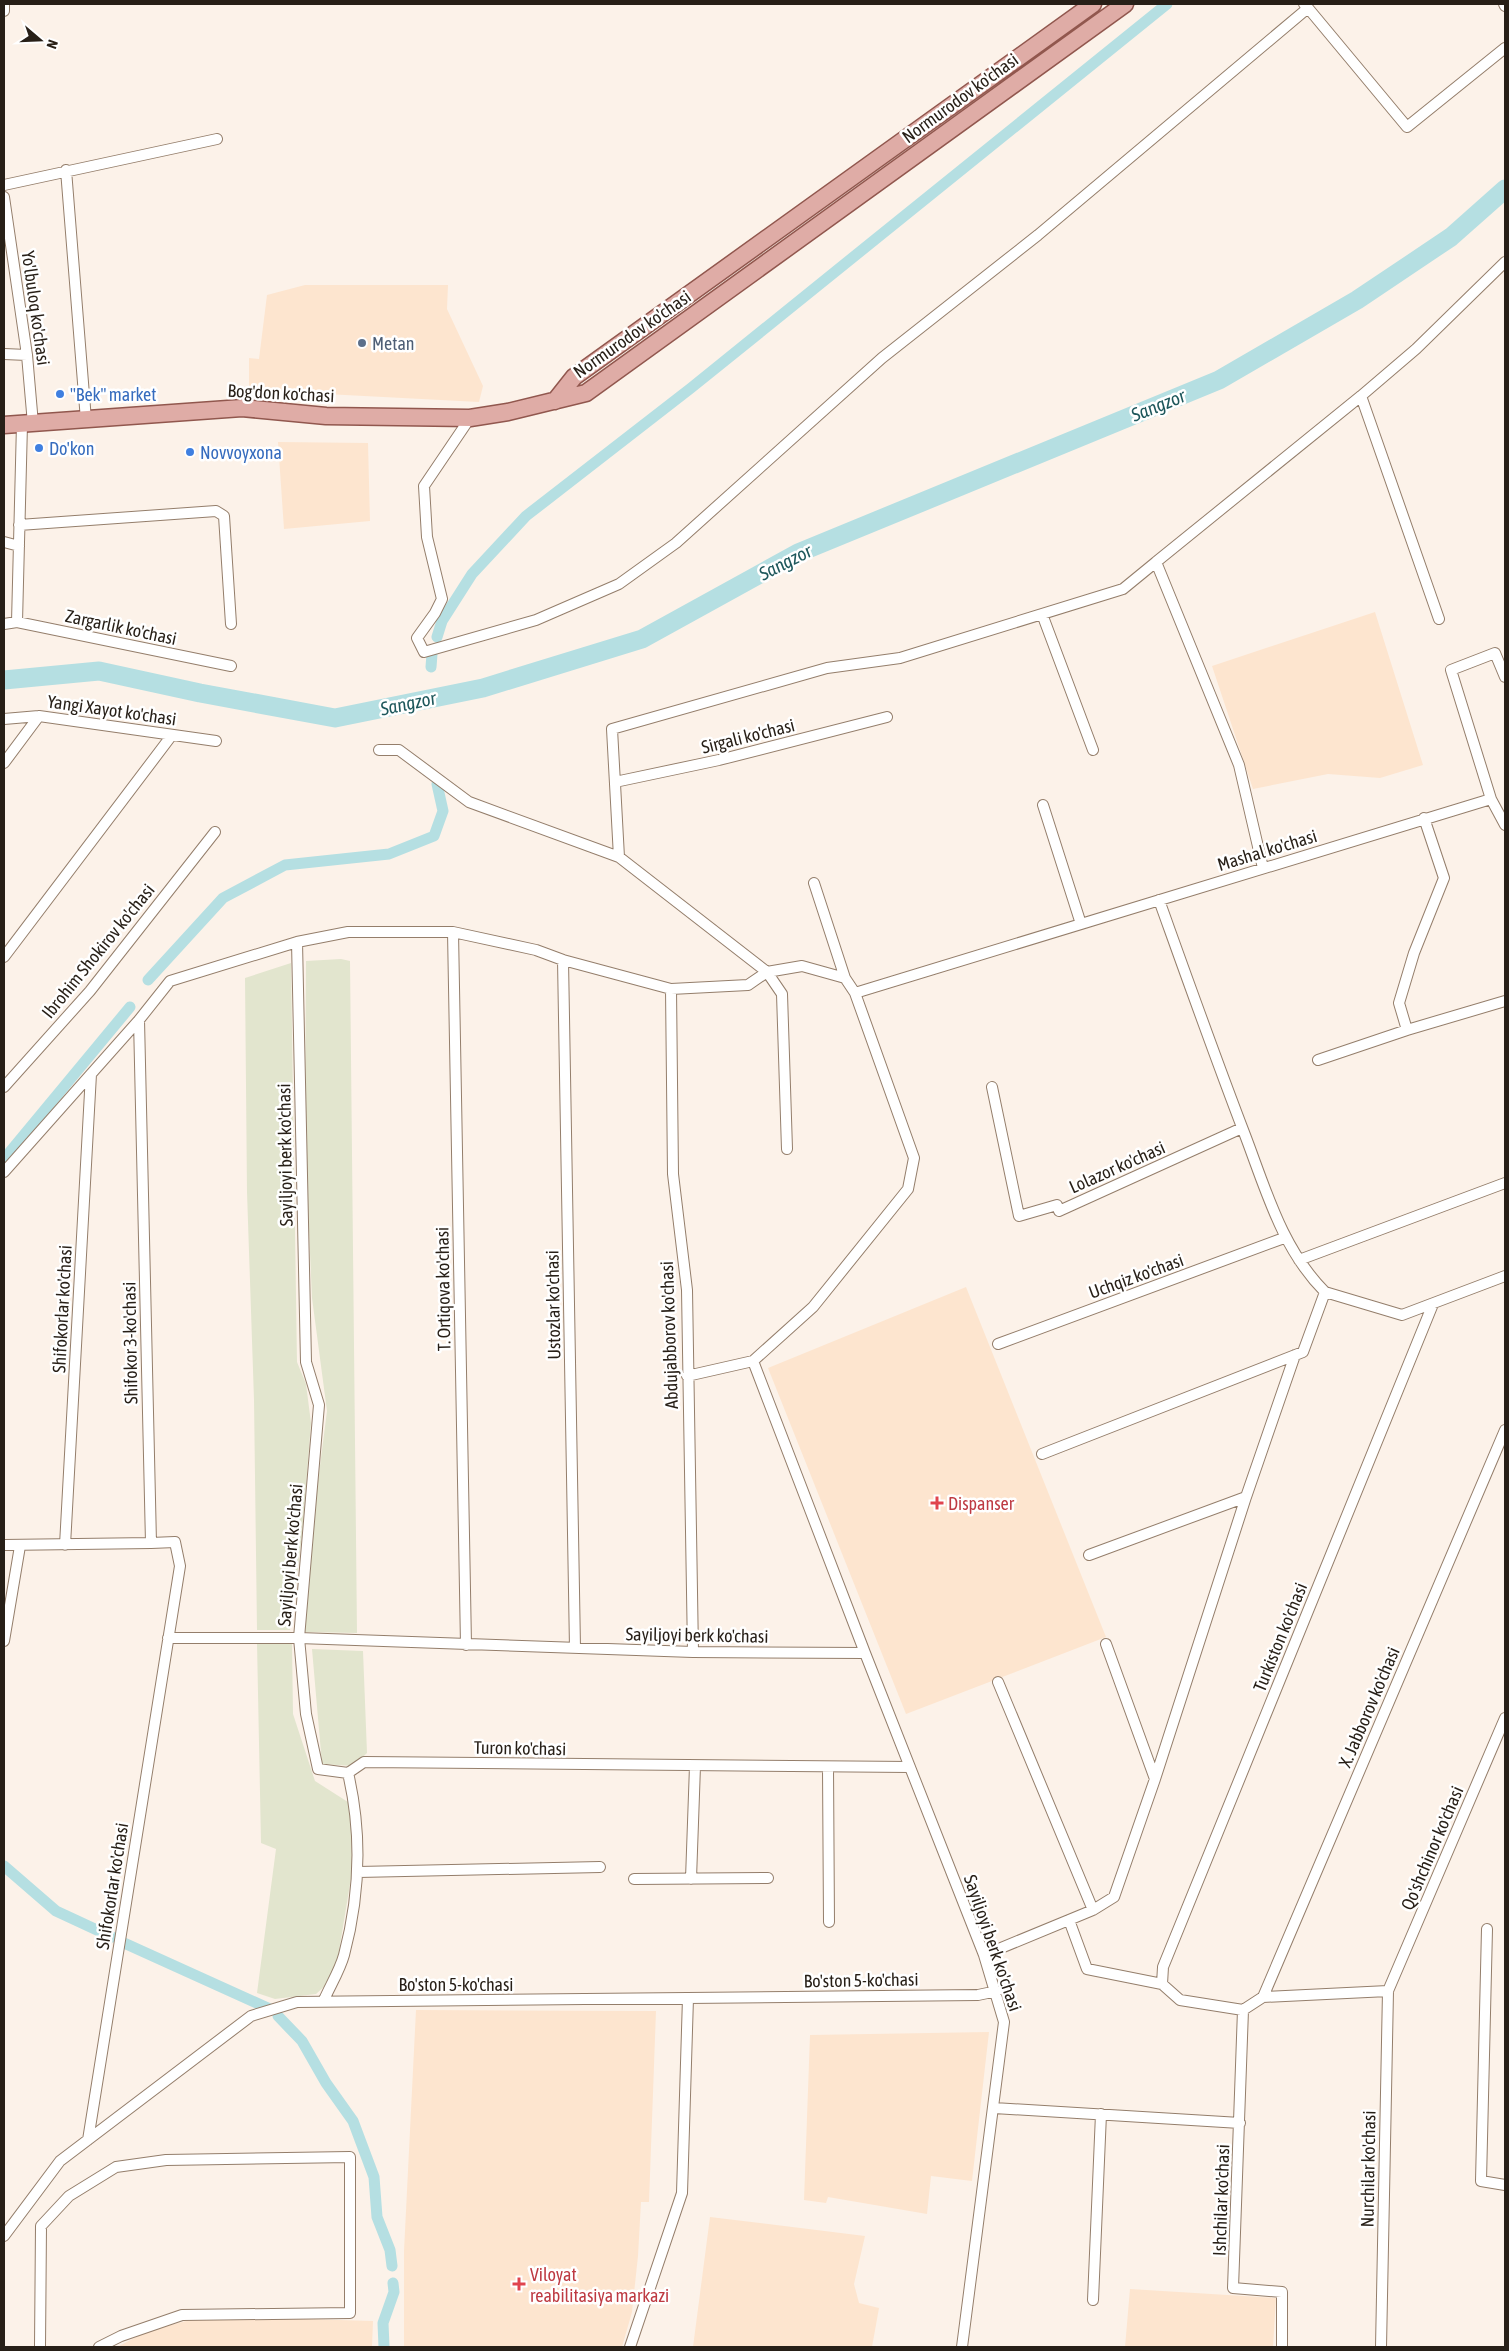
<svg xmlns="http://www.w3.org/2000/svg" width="1509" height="2351" viewBox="0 0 1509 2351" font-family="'Asap Condensed',sans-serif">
<rect width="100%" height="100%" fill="#fcf2e9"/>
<path fill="#fde5cf" d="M305,285H448L447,309L483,386L479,402L249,390V358L259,359L267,295Z
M278,442L368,443L370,521L284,529Z
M1375,612L1423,765L1380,778L1328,774L1253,789L1212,666Z
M966,1287L1106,1637L906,1714L768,1368Z
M416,2010L656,2011L649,2202H641L638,2256L632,2312L622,2347H404V2251Z
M989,2032L972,2181L931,2176L927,2214L828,2197L826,2203L804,2200L810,2035Z
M710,2217L865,2236L854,2284L859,2303L879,2308L872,2347H693Z
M1130,2289L1276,2298L1273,2347H1125Z
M232,2317L373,2321L372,2347H117L148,2331L190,2320Z"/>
<path fill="#e2e5ce" d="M341,959L350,961L357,1633L305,1632L314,1512L327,1411L312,1298L305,1140L306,961Z
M291,963L297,1362L306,1384L311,1423L302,1535L290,1630H257L254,1400L247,1192L245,978Z
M257,1643L292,1644L293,1714L315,1781L351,1804L352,1872L338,1957L327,1984L316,1994L275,1999L257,1993L276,1849L261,1843Z
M312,1649L363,1651L367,1753L353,1766L322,1764Z"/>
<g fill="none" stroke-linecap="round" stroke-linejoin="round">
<path stroke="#b5dfe2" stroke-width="11" d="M437,637L442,621L472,574L526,516L691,388L1167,4
M431,667L432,654
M148,980L223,898L285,865L389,854L434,836L443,811L437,784
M4,1159L130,1007
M4,1866L56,1911L112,1937
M124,1943L270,2009
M278,2016L302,2041L326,2083L353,2121L374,2177L377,2217L390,2250L392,2266
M384,2347L383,2323L394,2292L393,2283"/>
<path stroke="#b5dfe2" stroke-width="19" d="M4,680L99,671L200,693L335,718L483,688L642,639L798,553L1219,380L1357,300L1451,237L1505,189"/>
<g stroke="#947e6b" stroke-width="12">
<path id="street" d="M1504,4L1505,6
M1308,8L1407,127L1505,48
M4,11V4
M66,170L86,420
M4,185L217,139
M4,197L27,355L33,424
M4,354L27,355
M1361,396L1439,619
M470,418L424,486L427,537L442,599L435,613L417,638L424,652L536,620L619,584L676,543L882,358L1038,235L1308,8L1304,4
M19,525L216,511L224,516L231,624
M4,542L19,546
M1042,614L1093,750
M17,622L22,424
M4,624L17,622L231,666
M4,719L39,716L216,741
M379,750H399L469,802L619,857L767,972L782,994L787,1149
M4,763L39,716
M615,782L719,760L887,717
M1491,799L1505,825
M1043,805L1081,924
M619,857L612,729L827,668L900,658L1123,589L1156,562
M1263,868L1239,765L1156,562L1361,396L1416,349L1505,262
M814,883L845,978
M1159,900C1187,978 1215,1057 1245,1135C1266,1190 1282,1249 1325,1292
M453,932L466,1645
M297,942L306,1362L319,1405L299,1638L693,1652L865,1653
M4,957L172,735
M563,960L575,1648
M671,989L673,1174L687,1290L693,1652
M855,993L1491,799L1451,670L1495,653L1505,677
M1407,1030L1399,1003L1414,953L1444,878L1424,818
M1318,1060L1407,1030L1505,1001
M4,1087L90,991L215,832
M992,1087L1019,1216L1057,1205L1059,1211L1242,1128
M4,1172L139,1020L170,981L297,942L348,932H453L536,950L563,960L671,989L748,985L767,972L802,966L845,978L855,993L914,1158L908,1189L813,1307L753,1361L687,1376
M1299,1260L1505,1183
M998,1344L1284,1238
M753,1361L865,1653L984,1955L1004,2022L962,2347
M1042,1454L1303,1352L1325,1292L1402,1315L1505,1276
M4,1545L151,1543
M65,1545L91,1074
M1089,1555L1246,1497L1295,1355
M168,1638H299L306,1714L318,1769L348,1773C362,1833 360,1895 344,1955C340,1970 330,1986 324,2000
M4,1641L20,1546
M998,1682L1093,1910
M828,1768L829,1922
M348,1773L364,1762L910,1767
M1155,1779L1246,1497
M358,1872L600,1867
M634,1879L768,1878
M691,1879L695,1766
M1069,1920L1087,1969L1162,1984L1180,2000L1243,2010L1263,1997L1388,1991
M1487,1929L1481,2181L1505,2185
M984,1955L1093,1910L1114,1897L1155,1779L1106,1644
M1162,1984L1163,1967L1433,1304
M1263,1997L1505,1430
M1243,2010L1233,2288L1282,2292V2347
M994,2108L1240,2123
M88,2140L180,1566L175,1542L151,1543L139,1020
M4,2236L60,2161L251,2016L297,2002L978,1995L997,1991
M1093,2300L1101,2114
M40,2347L41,2226L69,2196L116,2167L166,2160L350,2157V2313L182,2315L121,2336L99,2347
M630,2347L682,2193L688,1998
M1381,2347L1388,1991L1505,1718"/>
</g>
<g stroke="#91574e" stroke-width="19">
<path id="primary" d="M555,401L574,377L1093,4
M4,425L242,408L326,416L470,418L508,412L586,393L1125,4"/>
</g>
<use href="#street" stroke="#fff" stroke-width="10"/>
<use href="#primary" stroke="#dfaca6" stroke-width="16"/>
</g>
<circle fill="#5c6f8a" stroke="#fff" stroke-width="2" cx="362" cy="343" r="5"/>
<g fill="#3f7fe0" stroke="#fff" stroke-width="2">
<circle cx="60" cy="394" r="5"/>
<circle cx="39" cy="448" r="5"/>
<circle cx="190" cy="452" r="5"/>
</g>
<g fill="#e0444e" stroke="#fff" stroke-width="2">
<path d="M934.5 1495.5h5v5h5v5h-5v5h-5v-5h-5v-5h5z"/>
<path d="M516.5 2276.5h5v5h5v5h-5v5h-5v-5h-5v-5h5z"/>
</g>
<g text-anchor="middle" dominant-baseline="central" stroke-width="5" stroke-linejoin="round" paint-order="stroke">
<g font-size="18" fill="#271f17" stroke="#fff">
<text transform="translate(960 98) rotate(-36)">Normurodov ko'chasi</text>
<text transform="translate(36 308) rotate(82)">Yo'lbuloq ko'chasi</text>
<text transform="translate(632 334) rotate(-35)">Normurodov ko'chasi</text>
<text transform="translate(281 393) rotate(3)">Bog'don ko'chasi</text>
<text transform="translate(121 627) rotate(12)">Zargarlik ko'chasi</text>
<text transform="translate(112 710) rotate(8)">Yangi Xayot ko'chasi</text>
<text transform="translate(748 736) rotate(-14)">Sirgali ko'chasi</text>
<text transform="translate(1267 850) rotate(-17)">Mashal ko'chasi</text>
<text transform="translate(98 951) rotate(-51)">Ibrohim Shokirov ko'chasi</text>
<text transform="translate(285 1155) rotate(-91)">Sayiljoyi berk ko'chasi</text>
<text transform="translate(1117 1167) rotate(-24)">Lolazor ko'chasi</text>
<text transform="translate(1136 1276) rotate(-20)">Uchqiz ko'chasi</text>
<text transform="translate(443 1289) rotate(-91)">T. Ortiqova ko'chasi</text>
<text transform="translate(553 1305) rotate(-91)">Ustozlar ko'chasi</text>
<text transform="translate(62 1309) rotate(-87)">Shifokorlar ko'chasi</text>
<text transform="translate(669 1335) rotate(-92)">Abdujabborov ko'chasi</text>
<text transform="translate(130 1343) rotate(-91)">Shifokor 3-ko'chasi</text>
<text transform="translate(290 1555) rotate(-85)">Sayiljoyi berk ko'chasi</text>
<text transform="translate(697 1635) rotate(1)">Sayiljoyi berk ko'chasi</text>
<text transform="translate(1280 1637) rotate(-68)">Turkiston ko'chasi</text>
<text transform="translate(1369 1707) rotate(-67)">X. Jabborov ko'chasi</text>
<text transform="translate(520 1748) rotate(1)">Turon ko'chasi</text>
<text transform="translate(1432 1848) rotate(-67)">Qo'shchinor ko'chasi</text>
<text transform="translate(112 1886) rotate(-81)">Shifokorlar ko'chasi</text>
<text transform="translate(993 1943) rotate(71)">Sayiljoyi berk ko'chasi</text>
<text transform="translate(861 1980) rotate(-1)">Bo'ston 5-ko'chasi</text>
<text x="456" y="1984">Bo'ston 5-ko'chasi</text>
<text transform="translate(1368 2169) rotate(-89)">Nurchilar ko'chasi</text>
<text transform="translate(1221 2200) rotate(-88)">Ishchilar ko'chasi</text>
</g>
<g font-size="18" fill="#4e5e75" stroke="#fff" text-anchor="start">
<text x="372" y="343">Metan</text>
</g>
<g font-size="18" fill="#366cbe" stroke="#fff" text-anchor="start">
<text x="70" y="394">"Bek" market</text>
<text x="49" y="448">Do'kon</text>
<text x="200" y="452">Novvoyxona</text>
</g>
<g font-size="18" fill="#be3a42" stroke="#fff" text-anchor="start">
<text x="948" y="1503">Dispanser</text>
<text x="530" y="2274">Viloyat<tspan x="530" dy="21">reabilitasiya markazi</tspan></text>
</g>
<g font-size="19" font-style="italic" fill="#1d575b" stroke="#fff">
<text transform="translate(1158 405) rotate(-22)">Sangzor</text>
<text transform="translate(785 562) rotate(-27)">Sangzor</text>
<text transform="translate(408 703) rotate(-12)">Sangzor</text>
</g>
</g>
<rect width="1509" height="2351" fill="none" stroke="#271f17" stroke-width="10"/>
<g transform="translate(40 40) rotate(109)" stroke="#ffffff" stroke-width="4" paint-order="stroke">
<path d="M0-4L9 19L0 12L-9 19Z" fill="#271f17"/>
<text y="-8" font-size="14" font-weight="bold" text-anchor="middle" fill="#271f17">N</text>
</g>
</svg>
